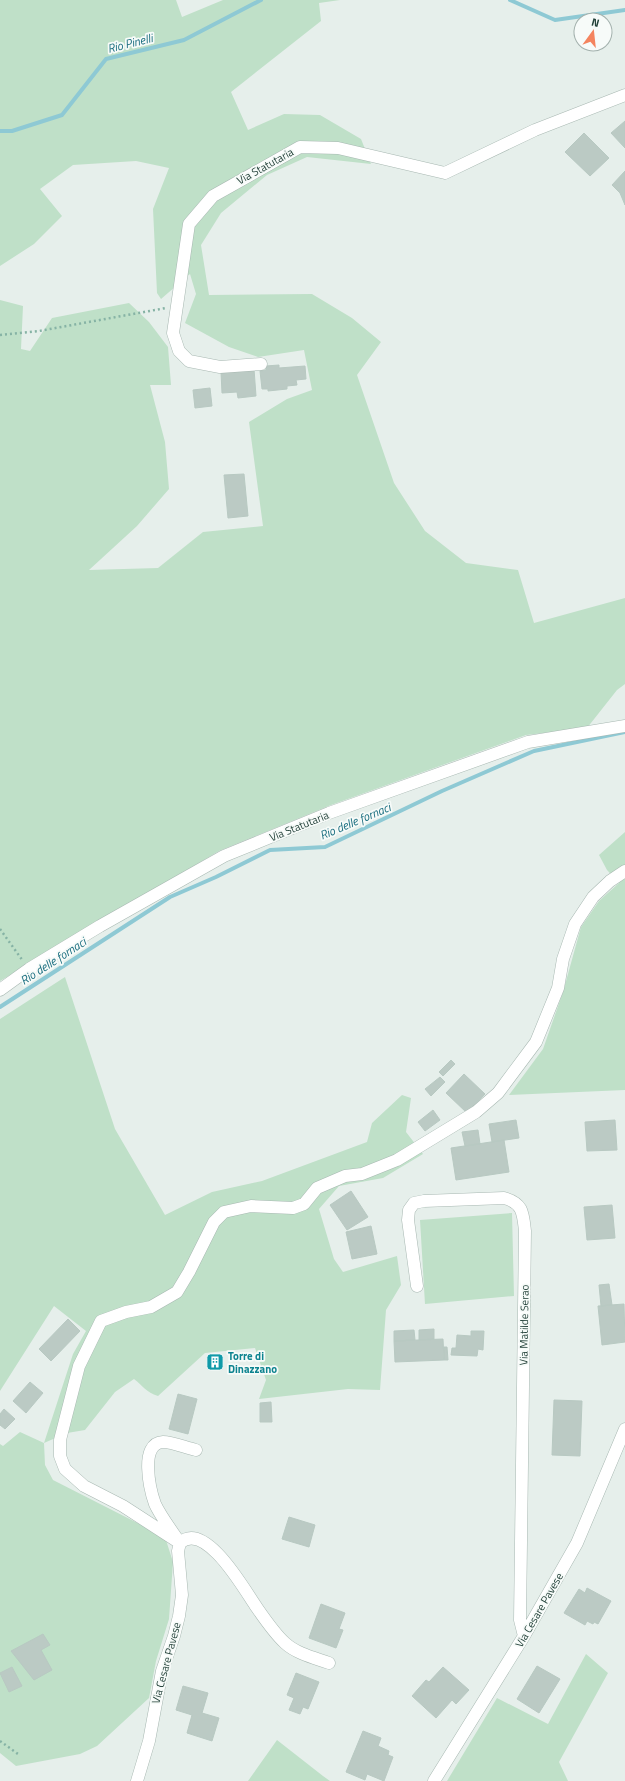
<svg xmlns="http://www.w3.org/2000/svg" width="625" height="1781" viewBox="0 0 625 1781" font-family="'Titillium Web',sans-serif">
<rect width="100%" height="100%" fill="#e6efeb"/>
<path fill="#bfe0c8" d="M0,0H176L182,17L223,0H340L319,3L321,21L231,92L248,130L284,114L320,115L361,139L371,164L307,157L267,175L221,213L201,245L209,295L312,294L352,318L381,342L357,375L394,483L425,531L466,563L518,570L534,623L625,598V684L617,690L587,728L526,735L331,805L219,851L0,981V300L23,306L21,349L30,351L52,318L129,303L149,322L168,347L171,385H150L165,442L169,489L137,526L89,570L158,568L203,532L263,526L249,422L287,399L312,390L304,350L258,357L229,347L185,323L196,294L190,274L161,299L157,293L153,209L169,168L136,161L73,165L40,189L62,216L34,244L0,266Z
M625,832V1090L509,1095L543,1049L563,992L581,927L599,901L619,883L607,870L599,855Z
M65,977L115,1129L165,1215L212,1192L262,1181L367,1142L372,1123L402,1095L411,1098L406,1132L423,1154L383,1178L339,1186L319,1209L334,1259L343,1272L397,1256L401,1285L386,1310L380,1390L348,1389L259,1399L266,1380L255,1348L205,1353L158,1396C146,1392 143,1386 134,1379L115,1392L85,1430L67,1433L44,1443L45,1465L53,1480L165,1537L173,1562L169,1619L156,1661L149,1698L97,1746L80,1754L16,1766L0,1753V1444L3,1446L20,1432L44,1443L73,1354L86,1331L54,1306L0,1391V1019Z
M512,1213L514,1296L425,1304L420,1220Z
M586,1654L608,1673L559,1762L568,1781H447L497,1698L548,1724Z
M277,1740L323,1776L330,1781H248Z"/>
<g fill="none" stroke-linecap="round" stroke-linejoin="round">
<path stroke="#8ec9d4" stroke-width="4" d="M510,0L555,20L625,10
M0,131H12L62,115L106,59L184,40L261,0
M0,1007L170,897L216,877L270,850L325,847L442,791L534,751L625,732"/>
</g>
<path fill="#bbcac4" stroke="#b8c9c2" d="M625,121V148L611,133Z
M584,133L609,158L590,176L565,152Z
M625,171V205L620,193L612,185Z
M279,365V368L305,366L306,379L296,380L297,385L287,386V389L268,391V389H262L260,371L266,370V366Z
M254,369L256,396L238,398L237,392L222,393L221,372Z
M210,388L212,406L195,408L193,390Z
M244,474L248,516L228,518L224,475Z
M451,1060L455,1064L443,1076L439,1072Z
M464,1074L485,1094L467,1113L446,1093Z
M440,1077L445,1082L431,1096L425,1089Z
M433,1110L440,1120L425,1131L418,1122Z
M516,1120L519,1138L492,1142L489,1124Z
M615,1120L617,1150L587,1151L585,1122Z
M478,1130L480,1144L465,1146L462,1132Z
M504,1140L509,1172L456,1180L451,1148Z
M351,1191L368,1217L347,1230L330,1205Z
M612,1205L615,1238L587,1240L584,1207Z
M371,1226L377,1254L352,1259L346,1232Z
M609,1284L612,1305L601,1306L599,1285Z
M624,1304L625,1342L602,1345L598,1306Z
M68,1319L80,1331L51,1361L39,1349Z
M434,1329V1339L419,1340V1330Z
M414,1330L415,1340L394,1341V1331Z
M471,1331H484L483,1350L478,1349L477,1356L451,1355L452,1348H456L457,1335L471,1336Z
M443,1339L444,1360L395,1362L394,1341Z
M444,1347H447L448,1360H444Z
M209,1356L221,1357L220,1368H209Z
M30,1382L43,1393L26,1413L13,1401Z
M178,1394L197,1399L188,1434L169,1429Z
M554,1400L582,1401L580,1456L552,1455Z
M271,1402L272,1422H260V1403Z
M4,1409L15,1419L5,1429L0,1425V1414Z
M289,1517L315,1525L309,1547L282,1539Z
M587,1588L611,1601L598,1624L594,1622L593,1624L587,1621L585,1625L564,1613L579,1589L585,1593Z
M321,1604L345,1613L339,1629L343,1630L336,1648L309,1638Z
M43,1634L50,1645L41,1650L52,1670L34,1680L11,1651Z
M537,1666L560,1679L539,1713L517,1699Z
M12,1667L22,1686L9,1692L0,1673Z
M443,1667L469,1690L456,1704L452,1700L436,1718L412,1696L426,1680L429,1682Z
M296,1673L319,1682L308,1709L303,1707L300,1714L289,1710L294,1698L287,1695Z
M183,1686L208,1693L202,1713L219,1718L212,1741L187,1733L192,1715L176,1710Z
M363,1731L381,1738L378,1746L389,1751L388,1755L393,1757L384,1781L367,1774L365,1780L346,1772Z"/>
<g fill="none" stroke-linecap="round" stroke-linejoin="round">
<g stroke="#a8b8b2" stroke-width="13">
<path id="minor" d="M261,364L220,367L189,361L179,351L173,333L189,224L213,196L300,147L338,148L445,173L535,130L625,95
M0,990L29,969L100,926L224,856L329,813L528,742L625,726
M417,1286L408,1220L409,1210L414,1203L424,1201L504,1198C523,1203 523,1213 525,1231L520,1620L524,1636
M329,1663C315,1658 297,1654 285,1643C274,1633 264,1618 255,1605C244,1589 205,1520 180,1543L123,1506L84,1486L65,1469L60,1456V1440L79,1366L101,1321L126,1312L151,1307L177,1292L189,1272L214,1222L224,1212L251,1206L293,1208L304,1204L317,1188L345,1176L362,1174L397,1160L476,1112L498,1093L536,1042L558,988L563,959L575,924L593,897L610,881L625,871
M137,1781L149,1741L162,1671L174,1636L179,1616L182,1595L178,1551L180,1543C172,1531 161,1517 155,1504C150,1490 139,1443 163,1442C173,1442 186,1448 196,1450
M434,1781L524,1636L577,1543L625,1429"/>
</g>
<path stroke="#86b3a5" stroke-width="2.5" stroke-dasharray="2 3" stroke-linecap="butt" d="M0,335L39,331L166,308
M0,929L23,961
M0,1741L18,1754"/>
<use href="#minor" stroke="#fff" stroke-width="12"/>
</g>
<defs>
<g id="building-square" transform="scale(0.9)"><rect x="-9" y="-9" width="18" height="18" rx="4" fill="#0f9aa8" stroke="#f7fbf9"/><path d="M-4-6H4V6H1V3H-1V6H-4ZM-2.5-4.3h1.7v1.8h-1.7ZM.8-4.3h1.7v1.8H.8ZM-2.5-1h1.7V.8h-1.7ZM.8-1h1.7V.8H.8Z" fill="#fff"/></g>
</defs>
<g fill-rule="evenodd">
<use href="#building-square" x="215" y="1362"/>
</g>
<g text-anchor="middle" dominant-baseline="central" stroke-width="3.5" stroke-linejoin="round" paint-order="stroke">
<g font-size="11" fill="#24423a" stroke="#f7fbf9">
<text transform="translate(265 166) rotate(-29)">Via Statutaria</text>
<text transform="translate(299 826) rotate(-22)">Via Statutaria</text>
<text transform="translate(524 1325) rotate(-89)">Via Matilde Serao</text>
<text transform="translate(539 1610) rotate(-60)">Via Cesare Pavese</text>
<text transform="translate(166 1663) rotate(-75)">Via Cesare Pavese</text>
</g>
<g font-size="11" font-weight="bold" fill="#0d838f" stroke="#f7fbf9" text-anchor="start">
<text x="228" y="1356">Torre di<tspan x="228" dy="13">Dinazzano</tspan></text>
</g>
<g font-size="12" font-style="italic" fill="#1c6f80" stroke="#f7fbf9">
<text transform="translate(130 43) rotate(-14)">Rio Pinelli</text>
<text transform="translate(355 821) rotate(-23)">Rio delle fornaci</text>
<text transform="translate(53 961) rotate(-33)">Rio delle fornaci</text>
</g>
</g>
<g transform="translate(593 32) rotate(15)"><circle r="19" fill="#f7fbf9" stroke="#a3b1ad"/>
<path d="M0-3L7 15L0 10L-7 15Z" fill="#f4845f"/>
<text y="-6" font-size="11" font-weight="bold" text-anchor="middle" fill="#24423a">N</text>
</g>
</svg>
